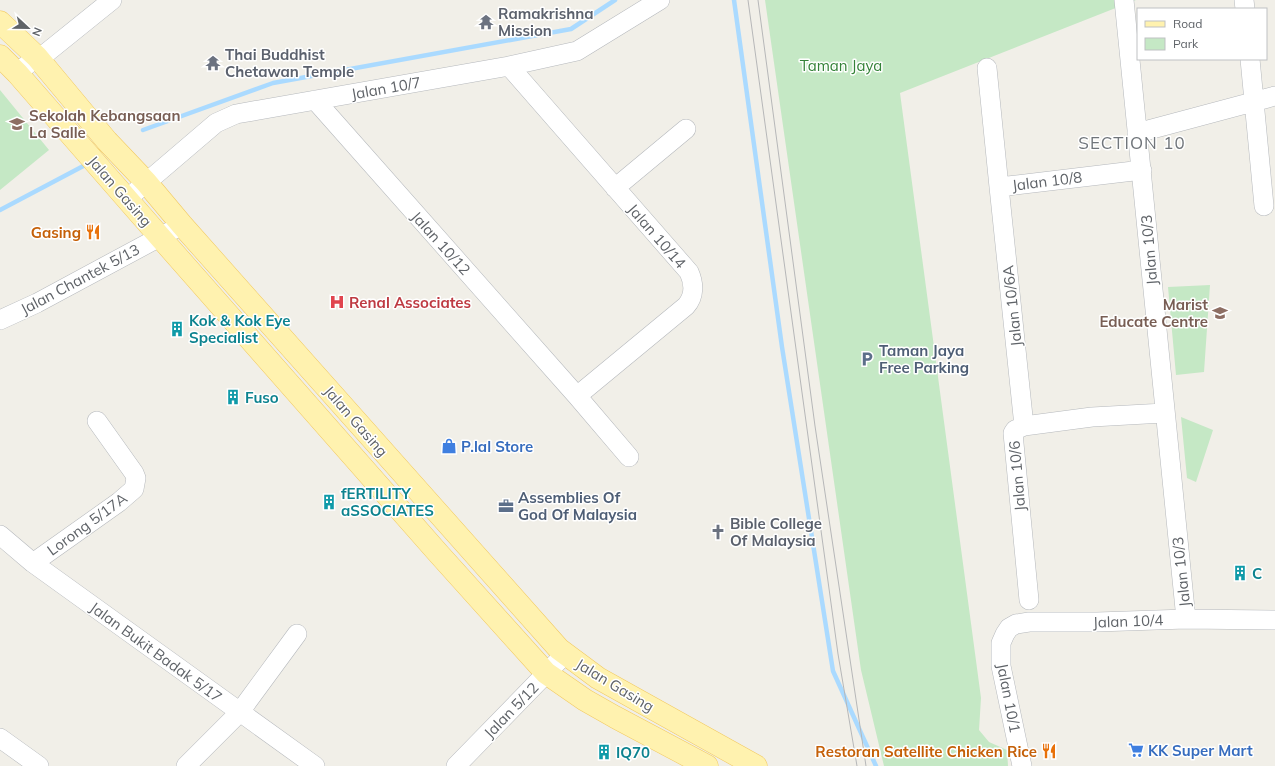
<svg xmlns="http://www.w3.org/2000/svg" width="1275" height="766" viewBox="0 0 1275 766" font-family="Mulish,sans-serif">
<rect width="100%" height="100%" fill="#f1efe8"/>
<path fill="#c5e8c5" d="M765,0H1136L900,93L981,698L979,730L989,742L1007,750L1008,766H884L861,670Z
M0,90L49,150L0,190Z
M1210,285L1204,372L1176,375L1168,287Z
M1181,417L1213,430L1196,482L1187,478Z"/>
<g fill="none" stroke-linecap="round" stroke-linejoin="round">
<path stroke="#aadaff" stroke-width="4.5" d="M734,0L782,347L833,671L876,766
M143,130L273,83L571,29L615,0
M0,210L89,163"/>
<g stroke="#b5b8bc" stroke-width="20">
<path id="minor" d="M1124,0L1186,619
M1244,0L1245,9
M1250,59L1264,206
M509,66L689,272C694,283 695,296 686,306L577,396
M987,68L999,187L1142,170
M17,73L37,57L45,54L112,0
M315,100L577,396L629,457
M1137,133L1275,96
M999,187L1024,426
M615,188L686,129
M127,199L216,123L236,114L509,66L577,51L660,0
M0,320L37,303L182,225
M0,535L33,563L315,766
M33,563L119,502L134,489L136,478L134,473L97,421
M1029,600L1013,433L1015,430L1024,426L1092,417L1164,413
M0,738L39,766
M186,766L239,713L297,634
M456,766L565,654
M1022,766L1001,666V643L1005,634L1009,628L1016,624L1029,622H1097L1186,619L1275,620"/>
</g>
<g stroke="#f2c960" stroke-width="23">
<path id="major" d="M0,22L37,57L107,141L146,182L182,225L559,649L598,678L756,766
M0,56L17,73L160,237L438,553L546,673L585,700L615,717L707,766"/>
</g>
<use href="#minor" stroke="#fff" stroke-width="19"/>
<use href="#major" stroke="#fff2af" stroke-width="22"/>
<path stroke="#b6b7b8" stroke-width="1" d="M748,0L838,654L857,766
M758,0L815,426L866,766"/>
</g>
<defs>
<g id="temple-bare" transform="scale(1.2)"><path d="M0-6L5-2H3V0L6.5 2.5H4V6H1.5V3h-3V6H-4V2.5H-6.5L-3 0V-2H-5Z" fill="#6b7280" stroke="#fff" stroke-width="2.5" paint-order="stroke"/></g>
<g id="school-bare" transform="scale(1.2)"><path d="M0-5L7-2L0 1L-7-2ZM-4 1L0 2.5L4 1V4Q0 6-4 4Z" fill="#8d6e63" stroke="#fff" stroke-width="2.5" paint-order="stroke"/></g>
<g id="restaurant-bare" transform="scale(1.2)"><path d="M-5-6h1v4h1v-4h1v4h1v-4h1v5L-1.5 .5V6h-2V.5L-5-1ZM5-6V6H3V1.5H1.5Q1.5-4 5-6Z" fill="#e8710a" stroke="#fff" stroke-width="2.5" paint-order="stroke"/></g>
<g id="hospital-bare" transform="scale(1.2)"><path d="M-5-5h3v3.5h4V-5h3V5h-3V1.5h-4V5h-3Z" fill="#e0444e" stroke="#fff" stroke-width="2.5" paint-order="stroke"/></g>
<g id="building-bare" transform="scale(1.2)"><path d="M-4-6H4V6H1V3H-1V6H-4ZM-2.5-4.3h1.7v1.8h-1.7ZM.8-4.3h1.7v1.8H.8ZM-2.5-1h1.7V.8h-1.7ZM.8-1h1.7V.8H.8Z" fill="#0f9aa8" stroke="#fff" stroke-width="2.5" paint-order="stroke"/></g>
<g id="parking-bare" transform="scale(1.2)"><path d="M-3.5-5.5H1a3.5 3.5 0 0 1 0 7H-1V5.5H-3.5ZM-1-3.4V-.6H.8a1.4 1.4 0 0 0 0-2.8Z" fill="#5c6f8a" stroke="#fff" stroke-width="2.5" paint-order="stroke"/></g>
<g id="shop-bare" transform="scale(1.2)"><path d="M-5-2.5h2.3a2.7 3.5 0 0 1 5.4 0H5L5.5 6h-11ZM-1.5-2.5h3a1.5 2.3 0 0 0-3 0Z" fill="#3f7fe0" stroke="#fff" stroke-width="2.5" paint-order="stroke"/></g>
<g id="office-bare" transform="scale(1.2)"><path d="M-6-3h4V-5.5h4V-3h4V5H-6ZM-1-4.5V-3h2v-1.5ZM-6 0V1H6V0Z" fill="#5c6f8a" stroke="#fff" stroke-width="2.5" paint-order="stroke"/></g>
<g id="church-bare" transform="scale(1.2)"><path d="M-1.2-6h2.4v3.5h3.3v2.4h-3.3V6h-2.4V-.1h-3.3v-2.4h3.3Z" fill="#6b7280" stroke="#fff" stroke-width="2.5" paint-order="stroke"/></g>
<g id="supermarket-bare" transform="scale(1.2)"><path d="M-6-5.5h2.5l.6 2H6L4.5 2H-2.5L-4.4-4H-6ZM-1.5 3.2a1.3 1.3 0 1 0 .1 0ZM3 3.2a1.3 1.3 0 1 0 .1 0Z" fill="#3f7fe0" stroke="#fff" stroke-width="2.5" paint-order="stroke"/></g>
</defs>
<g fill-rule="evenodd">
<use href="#temple-bare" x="486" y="22"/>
<use href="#temple-bare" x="213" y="63"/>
<use href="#school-bare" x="17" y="124"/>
<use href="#restaurant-bare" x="93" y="232"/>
<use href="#hospital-bare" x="337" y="302"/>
<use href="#school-bare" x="1220" y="313"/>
<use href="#building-bare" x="177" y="329"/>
<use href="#parking-bare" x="867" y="359"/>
<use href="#building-bare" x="233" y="397"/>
<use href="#shop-bare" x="449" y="446"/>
<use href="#building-bare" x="329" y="502"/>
<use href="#office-bare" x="506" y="506"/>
<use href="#church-bare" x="718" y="532"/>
<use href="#building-bare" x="1240" y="573"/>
<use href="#supermarket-bare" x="1136" y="750"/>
<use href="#restaurant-bare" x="1049" y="751"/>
<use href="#building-bare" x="604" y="752"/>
</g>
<g text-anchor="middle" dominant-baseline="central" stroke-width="3" stroke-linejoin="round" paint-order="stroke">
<g font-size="15" font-weight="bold" fill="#5b616d" stroke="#fff" text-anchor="start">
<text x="498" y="13">Ramakrishna<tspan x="498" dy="17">Mission</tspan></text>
<text x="225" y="54">Thai Buddhist<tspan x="225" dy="17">Chetawan Temple</tspan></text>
<text x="730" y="523">Bible College<tspan x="730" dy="17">Of Malaysia</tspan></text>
</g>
<g font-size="15" fill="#348238" stroke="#fff">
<text x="841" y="65">Taman Jaya</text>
</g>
<g font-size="15" fill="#5f6368" stroke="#fff">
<text transform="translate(386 88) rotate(-10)">Jalan 10/7</text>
<text transform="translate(1047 181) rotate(-7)">Jalan 10/8</text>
<text transform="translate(120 191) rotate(49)">Jalan Gasing</text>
<text transform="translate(657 236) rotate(49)">Jalan 10/14</text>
<text transform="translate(441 243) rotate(48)">Jalan 10/12</text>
<text transform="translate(1149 250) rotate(-95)">Jalan 10/3</text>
<text transform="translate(80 279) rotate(-28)">Jalan Chantek 5/13</text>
<text transform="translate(1012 306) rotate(-96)">Jalan 10/6A</text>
<text transform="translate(356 421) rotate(49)">Jalan Gasing</text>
<text transform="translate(1017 476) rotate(-95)">Jalan 10/6</text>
<text transform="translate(87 524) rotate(-36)">Lorong 5/17A</text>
<text transform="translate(1181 572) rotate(-96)">Jalan 10/3</text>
<text transform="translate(1128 621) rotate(-2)">Jalan 10/4</text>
<text transform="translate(156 652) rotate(36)">Jalan Bukit Badak 5/17</text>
<text transform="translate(615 685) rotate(31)">Jalan Gasing</text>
<text transform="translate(1009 698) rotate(79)">Jalan 10/1</text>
<text transform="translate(511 710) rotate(-46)">Jalan 5/12</text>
</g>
<g font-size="15" font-weight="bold" fill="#785e54" stroke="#fff" text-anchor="start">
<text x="29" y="115">Sekolah Kebangsaan<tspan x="29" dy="17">La Salle</tspan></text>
<text x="1208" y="304" text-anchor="end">Marist<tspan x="1208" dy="17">Educate Centre</tspan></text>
</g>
<g font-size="15" font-weight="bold" fill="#c56008" stroke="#fff" text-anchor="end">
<text x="81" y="232">Gasing</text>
<text x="1037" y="751">Restoran Satellite Chicken Rice</text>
</g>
<g font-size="15" font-weight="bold" fill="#be3a42" stroke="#fff" text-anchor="start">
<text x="349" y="302">Renal Associates</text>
</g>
<g font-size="15" font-weight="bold" fill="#0d838f" stroke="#fff" text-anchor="start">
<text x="189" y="320">Kok &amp; Kok Eye<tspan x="189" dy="17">Specialist</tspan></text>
<text x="245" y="397">Fuso</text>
<text x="341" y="493">fERTILITY<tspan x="341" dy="17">aSSOCIATES</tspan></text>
<text x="1252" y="573">C</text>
<text x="616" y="752">IQ70</text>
</g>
<g font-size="15" font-weight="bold" fill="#4e5e75" stroke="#fff" text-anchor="start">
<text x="879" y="350">Taman Jaya<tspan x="879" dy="17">Free Parking</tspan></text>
<text x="518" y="497">Assemblies Of<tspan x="518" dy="17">God Of Malaysia</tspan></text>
</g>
<g font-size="15" font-weight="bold" fill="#366cbe" stroke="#fff" text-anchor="start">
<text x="461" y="446">P.lal Store</text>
<text x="1148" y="750">KK Super Mart</text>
</g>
<g font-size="17" letter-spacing="1" fill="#70757a" stroke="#fff">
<text x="1132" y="142">SECTION 10</text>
</g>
</g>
<rect x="1137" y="8" width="130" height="52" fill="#ffffff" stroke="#bfc1c3"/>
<rect x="1145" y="21" width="20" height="6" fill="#fff2af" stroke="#bfc1c3"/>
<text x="1173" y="28" font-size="12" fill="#5f6368">Road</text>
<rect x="1145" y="38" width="20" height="12" fill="#c5e8c5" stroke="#bfc1c3"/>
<text x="1173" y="48" font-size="12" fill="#5f6368">Park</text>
<g transform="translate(28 28) rotate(112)" stroke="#ffffff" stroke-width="3" paint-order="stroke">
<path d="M0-3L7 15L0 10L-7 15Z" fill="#5f6368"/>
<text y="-6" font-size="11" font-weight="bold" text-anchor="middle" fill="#5f6368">N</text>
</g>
</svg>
